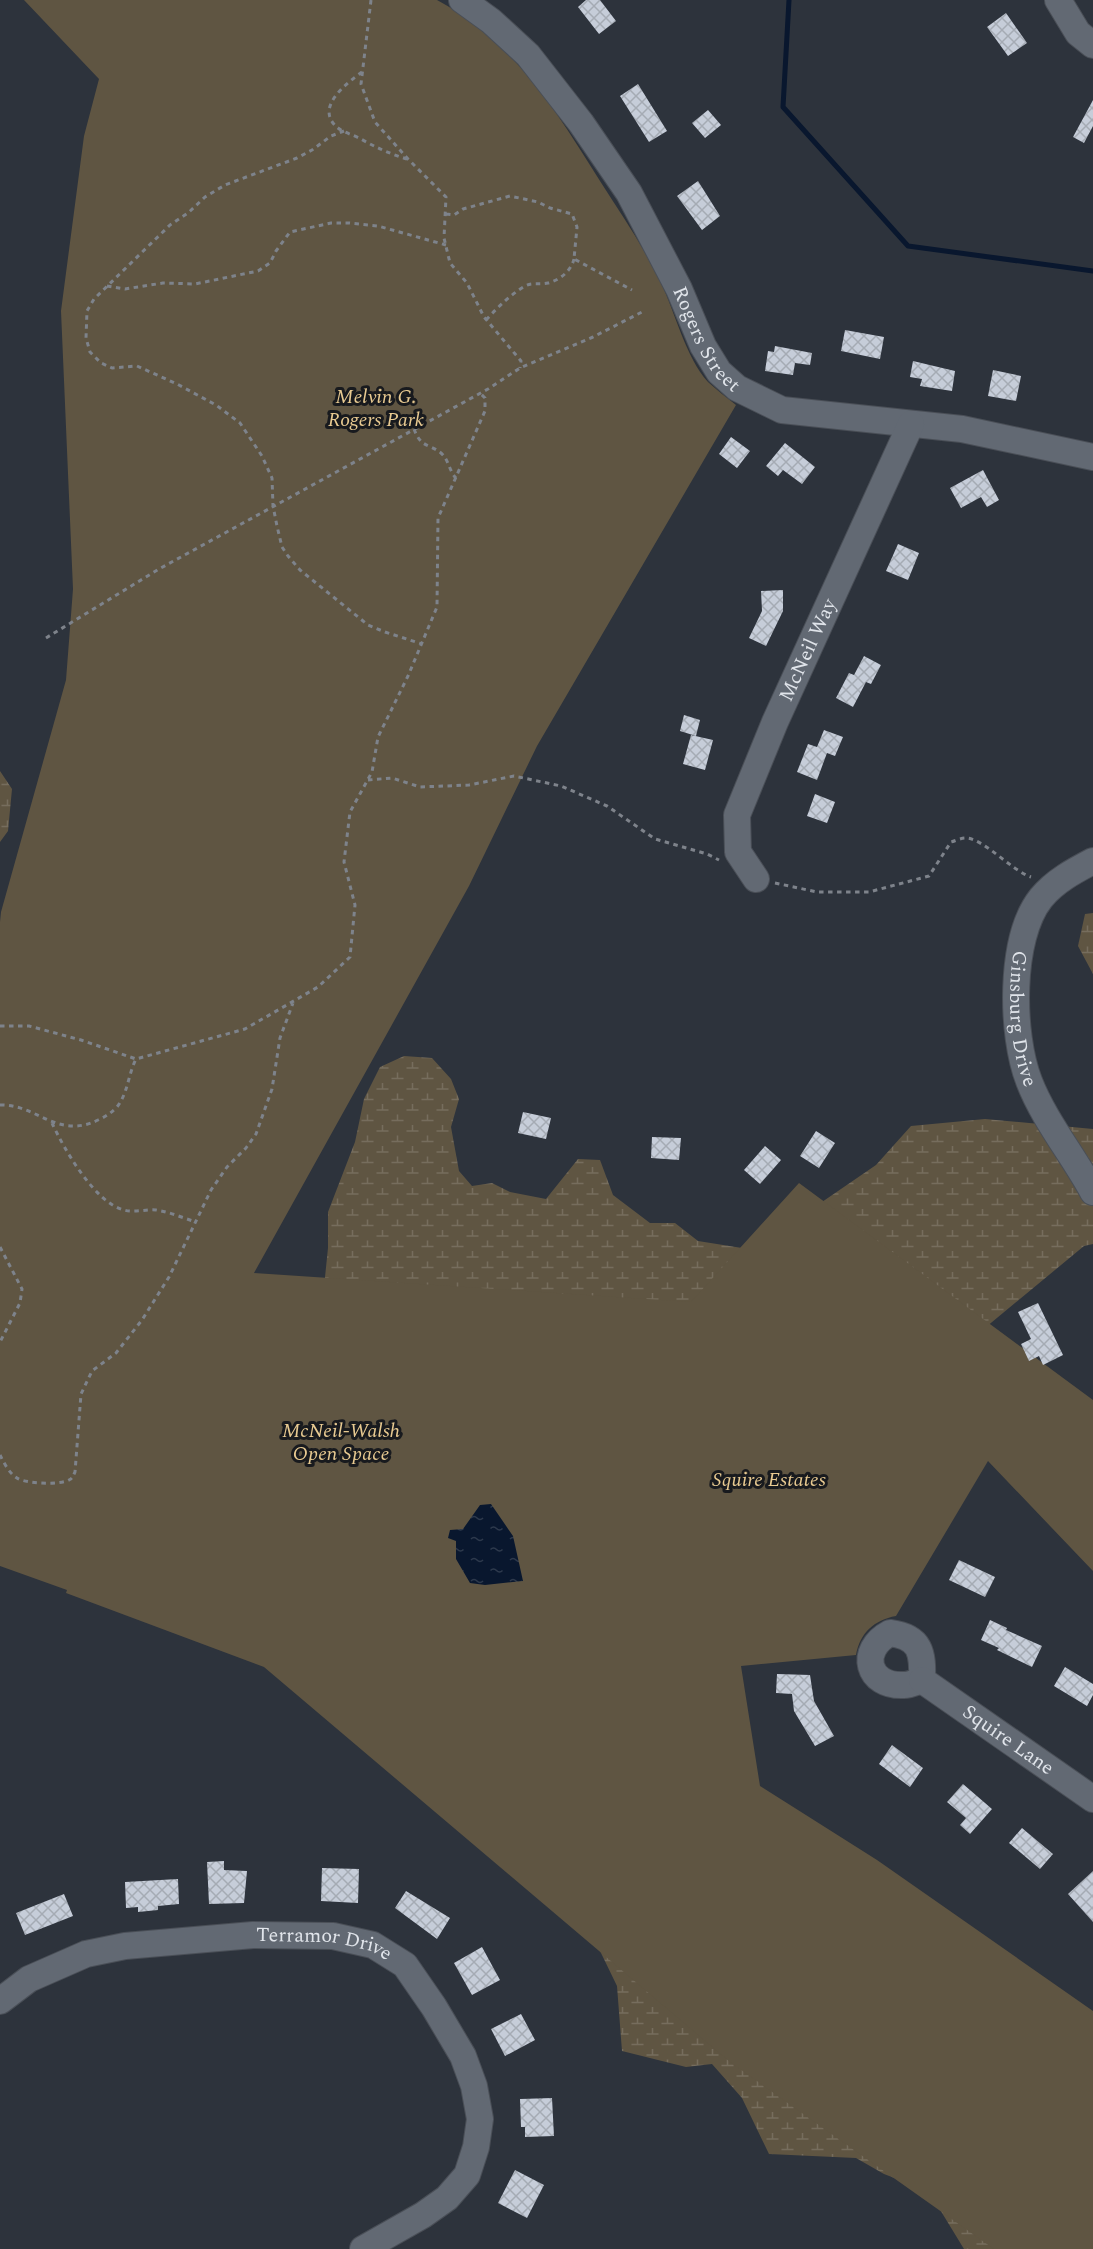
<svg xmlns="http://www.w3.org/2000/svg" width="1093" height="2249" viewBox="0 0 1093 2249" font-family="Spectral,serif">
<defs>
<pattern id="wetland-marsh" width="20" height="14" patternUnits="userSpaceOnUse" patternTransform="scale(1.5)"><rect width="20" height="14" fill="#5f5542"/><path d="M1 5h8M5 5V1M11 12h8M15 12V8" fill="none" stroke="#766d5d"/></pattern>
<pattern id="water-ripples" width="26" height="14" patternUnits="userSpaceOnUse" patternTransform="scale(1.5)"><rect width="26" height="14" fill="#09172e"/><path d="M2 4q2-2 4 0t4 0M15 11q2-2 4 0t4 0" fill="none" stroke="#2d394c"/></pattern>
<pattern id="building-cross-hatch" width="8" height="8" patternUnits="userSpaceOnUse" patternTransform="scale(1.5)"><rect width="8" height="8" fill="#c6cdd9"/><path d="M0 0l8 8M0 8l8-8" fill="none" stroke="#a5abb4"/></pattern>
</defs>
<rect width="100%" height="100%" fill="#2d333c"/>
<path fill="url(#wetland-marsh)" d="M0,771L12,789L8,831L0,842Z
M1093,913V974L1078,946L1085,914Z
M404,1056L432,1058L451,1079L459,1099L451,1127L459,1171L472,1186L492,1183L510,1192L546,1199L578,1159L600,1160L613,1195L650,1223H675L698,1241L780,1254L822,1202L876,1165L911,1126L985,1119L1093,1129V1244L1084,1246L980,1332L724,1664L768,1835L1093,2249H964L939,2208L910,2184L884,2174L856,2158L769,2154L742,2098L712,2064L686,2067L622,2051L617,1986L586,1922L324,1287L328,1248V1212L355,1142L364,1099L380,1067Z"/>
<path fill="#5f5542" d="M24,0H437C515,43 554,108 600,181C621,214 644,247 661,283C675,312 686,358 708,382C717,390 727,398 736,405L537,746L469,886L254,1273L691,1302L799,1183L1093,1400V1571L988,1461L896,1616C874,1620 860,1633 856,1655L741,1666L760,1786L877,1860L1093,2011V2249H994L730,2062L264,1667L66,1593L67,1590L0,1566V922L1,912L66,680L73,589L61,311L84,136L99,79Z"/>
<path fill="url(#water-ripples)" d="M491,1504L513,1536L523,1581L485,1585L470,1583L456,1559V1541L448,1538L450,1530L463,1529L480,1505Z"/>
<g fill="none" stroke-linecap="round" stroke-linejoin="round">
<path stroke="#09172e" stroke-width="5" d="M789,0L783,107L908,246L1093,271"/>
</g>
<path fill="url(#building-cross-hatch)" d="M586,0H600L616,21L599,34L578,7Z
M1006,13L1027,43L1008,56L987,27Z
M638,84L667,131L649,142L620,96Z
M1093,100V126L1084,143L1073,137Z
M708,110L721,125L705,138L692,123Z
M698,181L720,216L702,230L677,196Z
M845,330L884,337L880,359L841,351Z
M775,346L812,353L810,365L795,363L793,375L765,371L768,351L774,352Z
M913,361L955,371L952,391L920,386L922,379L910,377Z
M993,370L1021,376L1016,401L988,396Z
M731,437L750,451L737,468L719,454Z
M785,443L815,467L802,484L783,470L778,476L766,466Z
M983,470L999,500L987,507L981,497L961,508L950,488Z
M898,544L919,553L908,580L886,571Z
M783,590V611L766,646L749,638L762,611L761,591Z
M864,656L881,665L871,684L866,682L853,707L836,698L849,673L854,675Z
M684,715L700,720L696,736L680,731Z
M824,730L843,737L835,756L827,753L817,780L797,772L808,744L817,747Z
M691,735L713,740L705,770L683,764Z
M815,794L835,802L827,823L807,816Z
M523,1112L551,1118L546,1139L518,1133Z
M816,1131L835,1143L819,1168L800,1156Z
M652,1137L681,1138L679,1160L651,1158Z
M765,1146L781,1160L760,1184L744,1170Z
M1038,1303L1063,1355L1043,1365L1039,1356L1029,1361L1021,1344L1031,1339L1018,1312Z
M959,1560L995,1577L985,1597L949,1580Z
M990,1620L1007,1628L1006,1630L1042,1646L1032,1667L997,1650L999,1648L981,1640Z
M1065,1667L1093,1684V1695L1087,1706L1054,1686Z
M777,1674L810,1675L814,1701L834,1736L815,1746L794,1711L792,1694L776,1693Z
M892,1745L923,1768L910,1787L879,1764Z
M963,1784L992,1809L970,1834L960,1825L966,1818L947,1802Z
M1022,1828L1053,1854L1040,1869L1009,1843Z
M224,1861V1870L247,1871L244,1903L209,1904L207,1862Z
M322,1868L359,1869L358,1903L321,1901Z
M1093,1871V1922L1068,1894Z
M178,1879L179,1904L158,1906V1910L138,1912V1907L126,1908L125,1882Z
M406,1891L450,1918L437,1939L395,1908Z
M64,1894L73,1916L25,1935L16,1913Z
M482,1947L500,1980L472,1995L454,1963Z
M521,2014L535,2040L505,2056L491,2029Z
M552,2098L554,2136L525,2137V2127H521L520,2099Z
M515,2170L544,2185L527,2218L498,2203Z"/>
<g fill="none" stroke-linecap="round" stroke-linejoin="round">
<g stroke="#4a4f57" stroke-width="28">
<g id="minor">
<path id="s1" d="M462,0L491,21L528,55L581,123L629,193L679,289L703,346L719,372L737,388L782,410L962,429L1093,457"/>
<path d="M1058,0L1078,33L1093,45"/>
<path id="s2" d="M1093,861C1074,871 1055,881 1041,898C1009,938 1011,1035 1029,1081C1044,1120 1073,1155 1093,1192"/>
<path id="s3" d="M756,879L738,852L737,815L775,722L911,424"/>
<path d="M890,1633C921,1637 923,1653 922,1680C916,1682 910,1685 904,1685C867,1687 858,1650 890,1633Z"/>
<path id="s4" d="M922,1680L1093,1799"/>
<path id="s5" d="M0,2001L29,1979L86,1954L125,1946L253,1935L333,1936L373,1945L405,1965L434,2007L463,2056L474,2086L480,2119L476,2147L467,2175L447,2198L423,2215L363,2249"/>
</g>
</g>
<path stroke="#7e838b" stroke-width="3" stroke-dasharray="4.5 4.5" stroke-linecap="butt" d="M371,0L361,84L375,122L408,159L446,197L444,238L450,263L467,283L484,317L521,361L520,368
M362,72C347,83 313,108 338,128C343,132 353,135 359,138C375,147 390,154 407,159
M344,131L331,136L312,150L297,158L225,185L205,197L188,213L170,225L94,299L87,311L86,338L90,352L101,363L112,368L137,366L177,384L216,405L240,423L262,456L272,478L273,506L277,526L282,547L288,556L300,570L368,625L385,632L422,644
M446,214L454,215L463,209L510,196L538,202L550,208L572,214L577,227L574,259L632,290
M107,286L125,289L163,283L195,284L258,271L270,263L276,251L290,232L331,223H349L378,226L446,245
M486,320C498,307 510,295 525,286C532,282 540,285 548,283C560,280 571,271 574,259
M414,429C421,448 428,443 441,453C449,460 449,471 456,478
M46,638L159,569L488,389L520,368L593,337L642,312
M368,780L392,778L420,787L469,785L514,776L561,786L607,806L655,839L707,854L719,860
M775,883L817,892H869L929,876L951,842C955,841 961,838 965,838C982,837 1012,871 1031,877
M0,1026H29L81,1040L136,1059L245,1029L318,987L350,957L355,905L344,862L350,812L372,772L378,737L408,676L437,607L438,518L485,411V398L480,393
M0,1105C37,1104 57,1140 98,1120C105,1117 111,1113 117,1107C128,1093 128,1075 136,1059
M52,1123C64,1149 95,1203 124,1210C134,1213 146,1209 156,1210C170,1212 183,1218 196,1222
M0,1247L22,1289L20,1303L0,1342
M0,1455C4,1463 9,1473 17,1478C26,1484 61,1485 69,1480C73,1478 73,1476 75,1472L81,1394L92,1371L116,1353L142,1320L169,1277L211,1190L227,1167L246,1148L256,1134L272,1089L280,1038L293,1003"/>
<use href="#minor" stroke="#626973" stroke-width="26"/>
</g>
<g text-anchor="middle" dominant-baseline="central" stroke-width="6" stroke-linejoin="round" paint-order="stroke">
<g font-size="20" fill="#e0e4ea" stroke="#181a1e">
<text stroke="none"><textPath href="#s1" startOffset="423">Rogers Street</textPath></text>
<text stroke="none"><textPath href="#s3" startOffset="249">McNeil Way</textPath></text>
<text stroke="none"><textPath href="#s2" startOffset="190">Ginsburg Drive</textPath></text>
<text stroke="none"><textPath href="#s4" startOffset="105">Squire Lane</textPath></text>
<text stroke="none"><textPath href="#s5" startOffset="339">Terramor Drive</textPath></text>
</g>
<g font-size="20" font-style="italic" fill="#e8ca91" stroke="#181a1e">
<text x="376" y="397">Melvin G.<tspan x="376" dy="23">Rogers Park</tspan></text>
<text x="341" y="1431">McNeil-Walsh<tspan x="341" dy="23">Open Space</tspan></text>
<text x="769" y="1480">Squire Estates</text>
</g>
</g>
</svg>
